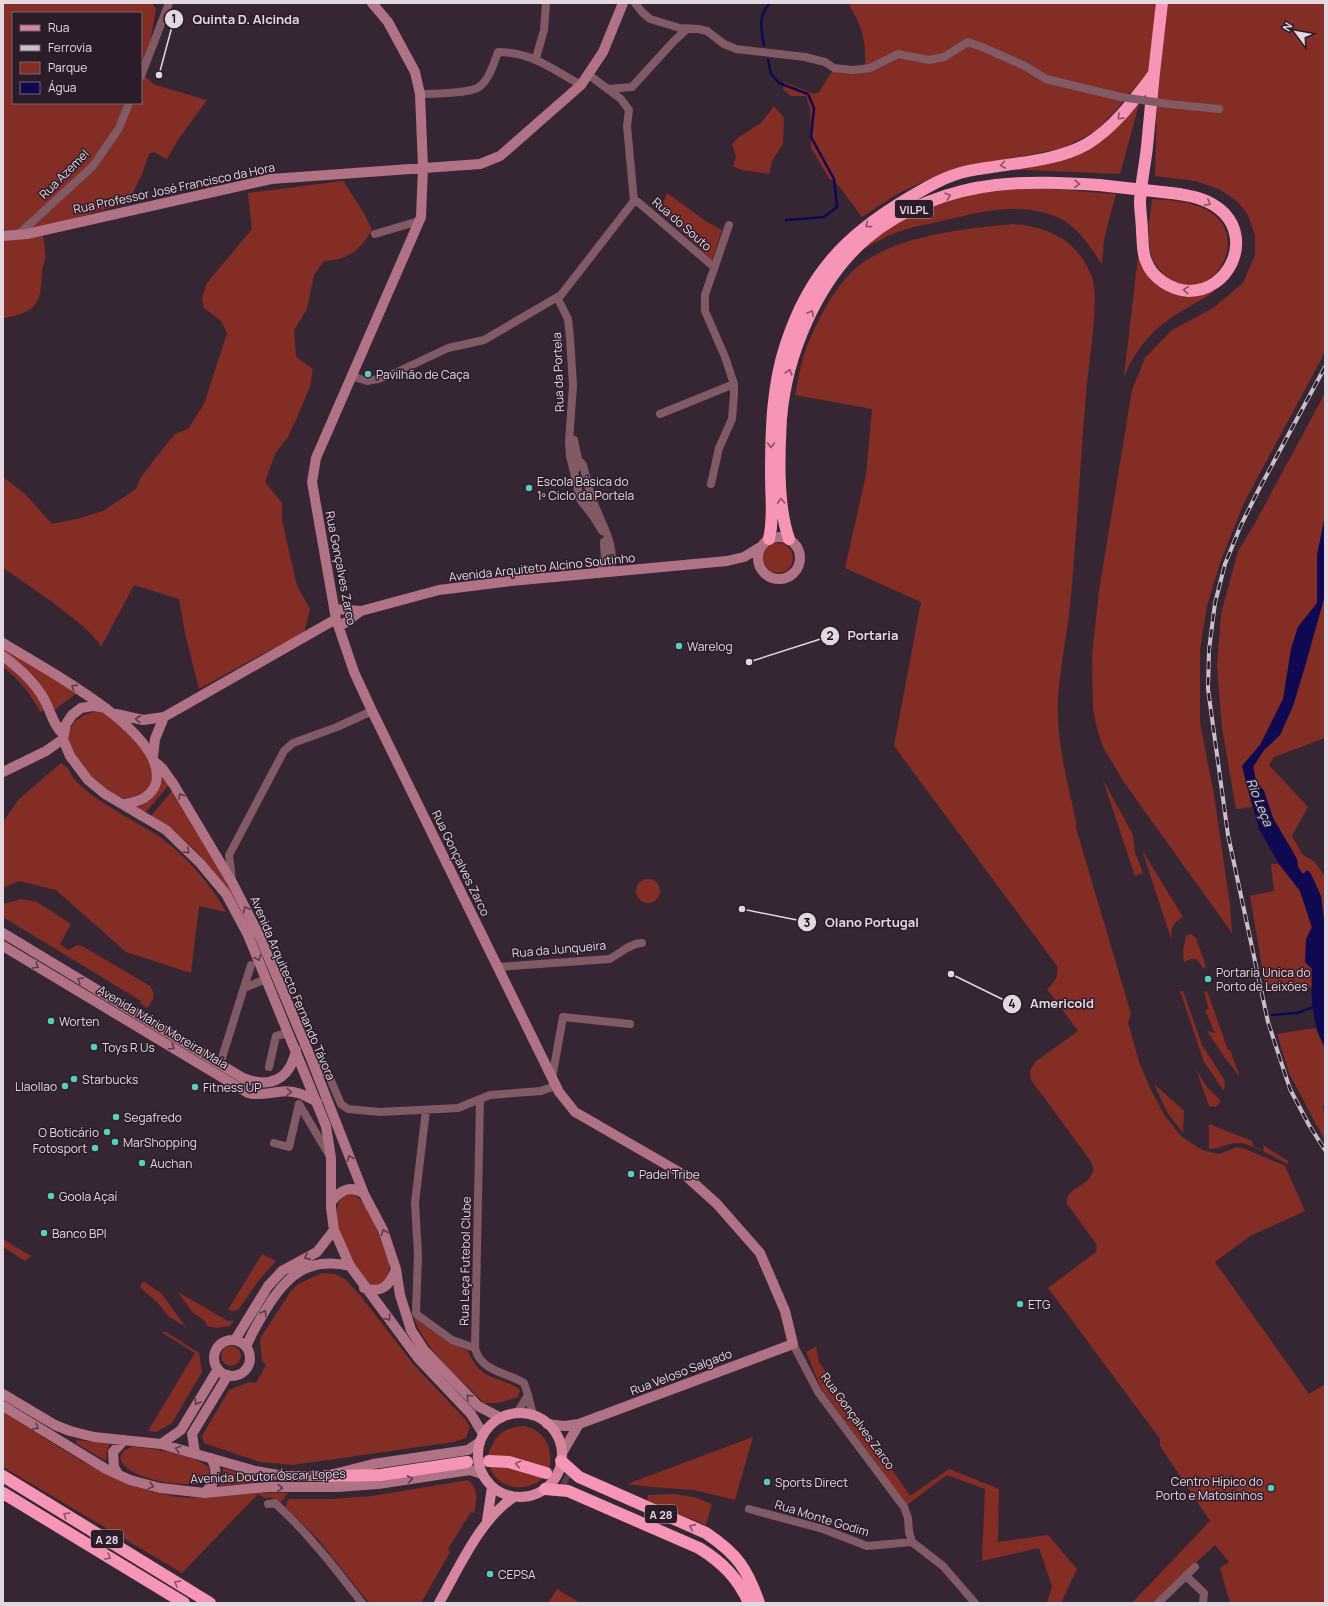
<svg xmlns="http://www.w3.org/2000/svg" width="1328" height="1606" viewBox="0 0 1328 1606" font-family="Manrope,sans-serif">
<rect width="100%" height="100%" fill="#362634"/>
<path fill="#832d25" fill-rule="evenodd" d="M3,3H152L156,9L144,76L155,85L207,100L178,140L167,159L154,152L149,154L142,174L128,203L51,225L43,236C44,242 45,249 45,255C46,260 43,265 42,270C41,303 38,312 4,318ZM13,13H141V103H13Z
M848,3H1325V352L1244,503L1220,563L1207,606L1200,650V723L1214,795L1230,905L1232,933L1123,781L1103,747L1097,729L1093,708L1092,655L1099,591L1132,390L1145,358L1172,330L1213,308L1243,283L1255,255V235L1248,215L1237,201L1219,189L1195,181L1155,176L1157,97L1128,93L1119,107L1096,131L1064,148L980,164L938,175L897,194L862,217L838,185L829,178L811,148L810,108L806,96H791L783,89L784,82L814,94L819,92L834,68H865C866,39 863,28 848,3Z
M1139,104L1120,174L1007,169L1063,158L1134,105Z
M774,106L784,118L783,144L772,161L769,174L741,170L733,166L736,157L732,144L739,137L761,123Z
M343,181L364,213L372,230C360,250 349,260 324,261L314,275L307,309L294,330L296,357L313,369L310,386L300,411L288,437L275,454L265,482L282,503V520L297,586L310,609L305,630L293,640L268,651L199,689L185,633L179,599L134,585L101,647C96,630 21,580 3,568V477L25,494L52,524L77,519L103,511L136,489L141,477L168,442L175,434L188,429L204,404L227,333L221,321L204,308L202,298L207,283L252,229L248,193Z
M1039,188L1116,194L1104,239L1102,265C1091,247 1078,227 1059,218C1020,200 976,213 937,222C924,225 910,227 898,232C884,237 871,245 857,252C917,203 962,191 1039,188Z
M667,193L707,222L722,230L712,260L660,211Z
M1152,199C1170,200 1189,201 1205,209C1257,234 1210,312 1166,276C1159,270 1153,263 1151,254C1146,236 1150,217 1152,199Z
M1013,224C1050,227 1078,241 1092,277C1100,298 1088,368 1086,394C1080,464 1077,535 1070,605C1067,636 1060,667 1058,699C1056,740 1067,781 1076,821V828L1131,1014L1128,1022L1139,1062L1150,1088L1165,1116L1181,1136L1202,1150L1218,1154L1238,1147L1248,1150L1285,1166L1305,1211L1250,1236L1215,1262L1309,1394L1325,1384V1603H1230L1220,1568L1229,1562L1215,1545L1153,1603H1132L1210,1521L1160,1446V1439L1048,1288L1096,1252L1097,1245L1067,1204C1065,1190 1081,1188 1089,1179C1091,1176 1092,1172 1094,1170L1090,1160L1031,1080L1030,1071L1035,1062L1078,1031L1047,989C1055,982 1059,977 1057,966L894,746L921,602L845,568L866,475L872,409L795,395C798,382 800,367 804,354C815,324 837,279 865,261C907,234 964,229 1013,224Z
M1138,257C1153,293 1179,303 1215,291C1200,302 1183,309 1168,320C1147,335 1134,354 1124,376Z
M1325,393V516L1317,555V603L1298,627L1291,649L1284,699L1260,745L1242,766L1252,807L1236,809L1222,728L1217,666L1221,614L1238,551L1254,525Z
M763 558a15 15 0 1 1 30 0a15 15 0 1 1-30 0Z
M1325,595V738L1274,757L1269,765L1308,807L1292,836L1302,854L1315,862L1325,877V959L1324,920L1298,867L1297,859L1273,818L1264,791L1256,781L1253,767L1264,750L1280,735L1293,706Z
M3,647L77,693L54,710L35,678L3,650Z
M3,660C20,675 34,690 45,710L40,712C31,694 19,679 3,667Z
M94,712C97,712 100,712 103,713C117,718 145,751 151,764C156,773 151,789 142,793C136,796 132,799 125,798C107,795 74,762 70,744C65,727 78,715 94,712Z
M61,763L68,768C75,793 139,822 160,837C187,857 210,883 226,912L199,906L191,973L126,952L56,890L19,881L3,888V822L19,799Z
M163,775L169,785L145,813L136,807C152,802 160,792 163,775Z
M1103,780L1133,835L1135,852L1143,873L1135,876Z
M172,791L241,907L239,908C217,871 189,838 151,816Z
M1142,850L1183,917C1173,922 1171,928 1171,939Z
M1271,864H1279L1300,891L1312,928L1306,939L1312,969V987L1265,984L1250,896L1274,891Z
M636 891a12 12 0 1 1 24 0a12 12 0 1 1-24 0Z
M21,899L37,902L71,924L60,944L69,950L77,945L82,946L150,986C156,994 154,1001 147,1008L140,1003L141,1001L3,917V904Z
M1191,934L1196,938L1206,967L1203,968L1197,959H1191L1184,962L1183,951L1186,936Z
M1180,991H1183L1202,1045L1225,1081L1224,1091L1204,1062Z
M1207,991L1228,1050H1230L1240,1077L1225,1058L1207,1031L1215,1033L1205,1010L1209,1009L1204,992Z
M1315,1028L1325,1048V1097L1323,1108L1325,1110V1141L1289,1073L1277,1034Z
M1196,1069L1206,1086L1221,1101L1216,1107L1209,1106Z
M1154,1084L1184,1111L1183,1133L1167,1112Z
M1209,1124L1252,1141L1253,1146L1264,1151L1263,1145L1288,1161V1164C1277,1159 1250,1143 1240,1143C1229,1142 1220,1149 1209,1149Z
M352,1194C369,1199 383,1247 389,1263C391,1275 381,1293 368,1283C353,1271 316,1197 352,1194Z
M3,1239L31,1256L25,1261L3,1247Z
M262,1254L276,1261L259,1280L239,1309L234,1311L228,1310Z
M322,1273L335,1274L346,1280L360,1295L414,1365L466,1420L470,1427L466,1438L454,1442L293,1465L260,1462L204,1443L202,1436L229,1390L249,1382L256,1383L266,1365L262,1361L260,1341L261,1337L291,1291L298,1284Z
M143,1281L161,1293L186,1327L169,1317L159,1304L140,1287Z
M178,1292L228,1321H234L230,1326L217,1328L207,1326L205,1321L192,1312Z
M414,1318L448,1342L468,1351C480,1380 495,1375 518,1388L520,1391L518,1397L499,1403H484C460,1378 426,1352 414,1318Z
M161,1332H166L199,1353L202,1372L172,1423L156,1432L148,1431L195,1353Z
M221 1356a10 10 0 1 1 20 0a10 10 0 1 1-20 0Z
M816,1347L819,1362L910,1496L949,1469L999,1489L998,1542L1048,1535L1077,1569L1061,1603H1047L1052,1586L1039,1548L982,1561L985,1489L947,1475L907,1505L821,1388L806,1352Z
M3,1412C58,1445 114,1489 179,1497C205,1500 230,1494 255,1493C266,1492 277,1493 288,1493L281,1502L276,1499L269,1497L266,1499L258,1494L182,1573L3,1467Z
M524,1426C545,1430 554,1449 549,1469C528,1461 510,1456 488,1455C495,1435 502,1428 524,1426Z
M753,1437L735,1500L694,1490L651,1487L627,1484Z
M77,1440L110,1444L107,1451L106,1461L76,1443Z
M131,1447C149,1447 197,1455 209,1468V1477L201,1484C181,1486 126,1480 120,1458L123,1451Z
M489,1465H505L543,1478C525,1494 496,1489 489,1465Z
M223,1468L259,1479L258,1482L219,1486L223,1476Z
M468,1480C479,1488 477,1501 474,1513L471,1512L448,1549L450,1552L421,1603H369L317,1538L285,1506L289,1499H332L372,1496Z
M674,1494L694,1497L712,1504L706,1525L647,1501L648,1495Z
M557,1589L580,1603H548Z"/>
<path fill="#0e0951" d="M1325,516V595L1304,670L1293,706L1280,735L1264,750L1253,767L1256,781L1264,791L1273,818L1297,859L1298,867L1303,874L1307,870L1311,874L1321,896L1324,920L1325,1048C1311,1018 1311,1002 1312,969L1305,962L1306,939L1312,927L1300,891L1279,864L1259,829L1242,766L1260,745L1283,699L1291,649L1298,627L1317,603V555Z"/>
<g fill="none" stroke-linecap="round" stroke-linejoin="round">
<path stroke="#0e0951" stroke-width="2.5" d="M764,45C761,29 758,15 770,3
M768,60L771,74L779,83L808,94L814,108L811,137L834,179L837,207L824,217L786,220
M1272,1015L1297,1013L1314,1007"/>
<path stroke="#50414e" stroke-width="12" stroke-dasharray="12 6" stroke-linecap="butt" d="M467,1462L489,1461
M546,1473L568,1482"/>
<path stroke="#815a66" stroke-width="8" d="M635,3L642,12L650,19L680,28L698,29L707,31L724,44L736,49L805,57L825,62L834,68L853,70L870,68L898,54L929,60L944,57L968,42L982,47L1025,66L1046,79L1121,97
M536,58L544,30L546,3
M141,76L169,3
M608,89L632,87L673,42L687,29
M420,94C432,94 471,93 479,87C489,80 494,63 498,52C532,52 552,69 581,85
M1169,104L1219,109
M634,201L638,202L714,267
M19,234L93,166L119,128L129,103
M375,234L419,221
M557,297L568,319L570,338L573,385L569,441L570,456L574,472
M351,376L367,381L378,379L395,373L448,348L484,340L561,295L634,201L627,126L629,110L621,99L589,75
M660,414L734,384
M574,440L578,459L583,465
M583,465L591,496L590,501L586,503L582,502L580,499L574,472L578,466Z
M711,484L719,448L732,419L734,395V384L725,357L705,311V295L729,225
M591,495C600,524 616,540 611,572
M582,502L593,516L602,531
M599,574L605,560L604,542
M232,881L229,855L284,751L293,743L337,727L372,711
M498,967L609,959C620,954 630,943 642,943
M244,988L266,979
M312,1058L329,1076L341,1104L348,1109L380,1112L458,1108L490,1095L541,1091L555,1086
M220,1064L251,965
M269,1067L276,1036L288,1033
M552,1078L563,1017L630,1024
M480,1099L475,1348C481,1372 506,1372 524,1383L528,1395
M426,1110L415,1203L418,1254L416,1314L452,1340L475,1348
M274,1143L289,1147L299,1104L329,1155
M793,1344L818,1392L904,1507L908,1518L909,1532L912,1542L943,1566L975,1603
M517,1413L528,1395L533,1415
M268,1504L275,1503C308,1533 335,1568 362,1603
M749,1509L823,1529L867,1546L912,1542
M1186,1576L1204,1593L1203,1603
M1158,1603L1195,1567"/>
<path stroke="#b17286" stroke-width="10" d="M372,3L388,22L415,72L420,94L423,167L421,217L316,458L312,482L336,619L354,672L372,711L559,1092L575,1112L686,1176L717,1204L760,1253L785,1311L793,1344L579,1424L564,1426L547,1424
M3,236L27,234L271,179L480,164L500,156L581,85L603,52L623,3
M758 558a21 21 0 1 1 42 0a21 21 0 1 1-42 0Z
M334,609L361,611
M339,627L361,611L439,590L511,581L727,561L744,557L762,546
M3,643C39,666 169,732 156,783C151,798 136,803 122,804
M3,656C19,668 34,681 44,699C51,711 53,726 64,735
M106,708L93,706L81,708L72,715L66,724L63,739L70,756L88,780L105,794L166,830L200,863L226,894L248,935L326,1126L331,1158V1208L334,1230L350,1266L418,1358L471,1414L483,1434
M116,714L143,720L164,717L336,619
M153,757L155,739L164,717
M155,762L162,768L174,785L233,884L260,937L310,1056L364,1194L383,1230L396,1269L400,1295L411,1330L424,1350L478,1406L501,1418
M3,772L46,751L63,739
M3,933L243,1078C271,1089 290,1079 296,1050
M3,946L248,1093C259,1096 267,1093 278,1092C293,1089 305,1095 317,1102
M332,1201C341,1189 352,1185 364,1194
M364,1288C382,1294 390,1285 396,1269
M235,1340L268,1286L282,1271L317,1252L334,1230
M214 1358a18 18 0 1 1 36 0a18 18 0 1 1-36 0Z
M246,1347C251,1334 258,1323 265,1311C285,1277 307,1256 350,1266
M3,1394L55,1425L70,1431L94,1437L161,1444L255,1471L284,1476H326L373,1464L468,1450L480,1442
M3,1406L106,1469L130,1480L160,1488L205,1493L267,1487H337L378,1484L470,1470L482,1474
M161,1444L181,1430L218,1369
M195,1453L192,1434L228,1375
M562,1453L579,1424
M118,1474L114,1467L113,1452L124,1440
M205,1493C216,1481 219,1473 211,1458"/>
<path stroke="#d5859e" stroke-width="10" d="M478 1455a42 42 0 1 1 84 0a42 42 0 1 1-84 0Z
M487,1521L492,1487
M439,1603C459,1568 480,1519 514,1497"/>
<path stroke="#f695b5" stroke-width="12" d="M1162,3C1156,51 1151,99 1147,147C1145,165 1141,183 1140,201C1140,211 1142,222 1142,232C1143,242 1142,252 1146,261C1152,278 1171,290 1189,291C1228,291 1252,242 1224,213C1210,199 1190,195 1171,193
M769,539C774,518 771,497 771,475C771,431 772,386 786,344C809,274 845,236 907,199C927,187 945,176 968,171C1006,163 1054,163 1087,144C1115,127 1134,100 1153,75
M789,539C777,505 779,455 781,419C786,356 817,280 867,238C902,208 951,190 996,185C1030,181 1065,183 1099,185
M489,1461L509,1462L546,1473
M561,1461L579,1477L706,1533C737,1554 747,1568 759,1603
M3,1476L210,1603
M326,1476L380,1475L467,1462
M545,1489L568,1491L699,1548C722,1562 738,1578 749,1603
M3,1493L184,1603"/>
<g stroke="#cabec9" stroke-width="4">
<path id="rail" d="M1325,367L1258,491L1241,525L1225,564L1215,603L1209,650L1208,689L1228,835L1268,1022L1290,1089L1309,1125L1325,1150"/>
</g>
<use href="#rail" stroke="#2c1c2a" stroke-width="2.5" stroke-dasharray="8" stroke-linecap="butt"/>
<path stroke="#815a66" stroke-width="8" d="M1121,97L1169,104"/>
<path stroke="#f695b5" stroke-width="12" d="M1099,185L1171,193"/>
</g>
<defs><path id="oneway-chevron" d="M-2-3.5L2.5 0L-2 3.5" fill="none" stroke-width="1.6" stroke-linecap="round" stroke-linejoin="round"/></defs>
<g stroke="#875269">
<use href="#oneway-chevron" transform="translate(1120 117) rotate(136)"/>
<use href="#oneway-chevron" transform="translate(1003 165) rotate(170)"/>
<use href="#oneway-chevron" transform="translate(1077 184) rotate(4)"/>
<use href="#oneway-chevron" transform="translate(948 196) rotate(-19)"/>
<use href="#oneway-chevron" transform="translate(1208 203) rotate(28)"/>
<use href="#oneway-chevron" transform="translate(868 225) rotate(143)"/>
<use href="#oneway-chevron" transform="translate(1186 290) rotate(-175)"/>
<use href="#oneway-chevron" transform="translate(811 313) rotate(-63)"/>
<use href="#oneway-chevron" transform="translate(789 372) rotate(-75)"/>
<use href="#oneway-chevron" transform="translate(771 445) rotate(90)"/>
<use href="#oneway-chevron" transform="translate(781 501) rotate(-93)"/>
<use href="#oneway-chevron" transform="translate(518 1464) rotate(-167)"/>
<use href="#oneway-chevron" transform="translate(66 1515) rotate(-148)"/>
<use href="#oneway-chevron" transform="translate(692 1527) rotate(-156)"/>
<use href="#oneway-chevron" transform="translate(108 1557) rotate(31)"/>
<use href="#oneway-chevron" transform="translate(177 1583) rotate(-148)"/>
</g>
<g stroke="#5b3a4a">
<use href="#oneway-chevron" transform="translate(74 687) rotate(-148)"/>
<use href="#oneway-chevron" transform="translate(138 719) rotate(-174)"/>
<use href="#oneway-chevron" transform="translate(181 796) rotate(-120)"/>
<use href="#oneway-chevron" transform="translate(187 851) rotate(45)"/>
<use href="#oneway-chevron" transform="translate(246 909) rotate(-117)"/>
<use href="#oneway-chevron" transform="translate(258 958) rotate(67)"/>
<use href="#oneway-chevron" transform="translate(36 966) rotate(31)"/>
<use href="#oneway-chevron" transform="translate(80 980) rotate(-149)"/>
<use href="#oneway-chevron" transform="translate(172 1047) rotate(31)"/>
<use href="#oneway-chevron" transform="translate(289 1092) rotate(3)"/>
<use href="#oneway-chevron" transform="translate(350 1158) rotate(-111)"/>
<use href="#oneway-chevron" transform="translate(384 1232) rotate(-111)"/>
<use href="#oneway-chevron" transform="translate(307 1257) rotate(156)"/>
<use href="#oneway-chevron" transform="translate(264 1313) rotate(-59)"/>
<use href="#oneway-chevron" transform="translate(388 1318) rotate(53)"/>
<use href="#oneway-chevron" transform="translate(469 1397) rotate(-134)"/>
<use href="#oneway-chevron" transform="translate(197 1402) rotate(121)"/>
<use href="#oneway-chevron" transform="translate(36 1427) rotate(31)"/>
<use href="#oneway-chevron" transform="translate(178 1449) rotate(-165)"/>
<use href="#oneway-chevron" transform="translate(410 1479) rotate(-9)"/>
<use href="#oneway-chevron" transform="translate(151 1486) rotate(16)"/>
<use href="#oneway-chevron" transform="translate(280 1488) rotate(1)"/>
</g>
<g fill="#57cec2" stroke="#2c1c2a" stroke-width="1.5">
<circle cx="368" cy="374" r="4"/>
<circle cx="529" cy="488" r="4"/>
<circle cx="679" cy="646" r="4"/>
<circle cx="1208" cy="979" r="4"/>
<circle cx="51" cy="1021" r="4"/>
<circle cx="94" cy="1047" r="4"/>
<circle cx="74" cy="1079" r="4"/>
<circle cx="65" cy="1086" r="4"/>
<circle cx="195" cy="1087" r="4"/>
<circle cx="116" cy="1117" r="4"/>
<circle cx="107" cy="1132" r="4"/>
<circle cx="115" cy="1142" r="4"/>
<circle cx="95" cy="1148" r="4"/>
<circle cx="142" cy="1163" r="4"/>
<circle cx="631" cy="1174" r="4"/>
<circle cx="51" cy="1196" r="4"/>
<circle cx="44" cy="1233" r="4"/>
<circle cx="1020" cy="1304" r="4"/>
<circle cx="767" cy="1482" r="4"/>
<circle cx="1271" cy="1488" r="4"/>
<circle cx="490" cy="1574" r="4"/>
</g>
<g text-anchor="middle" dominant-baseline="central" stroke-width="3" stroke-linejoin="round" paint-order="stroke">
<g fill="#2c1c2a" stroke="#aca0ab" stroke-width="1">
<rect x="895" y="200" width="38" height="18" rx="3"/>
<rect x="645" y="1505" width="32" height="18" rx="3"/>
<rect x="91" y="1530" width="32" height="18" rx="3"/>
</g>
<g font-size="11" font-weight="bold" fill="#e3d8e2">
<text x="914" y="209">VILPL</text>
<text x="661" y="1514">A 28</text>
<text x="107" y="1539">A 28</text>
</g>
<g font-size="12" fill="#e3d8e2" stroke="#2c1c2a">
<text transform="translate(64 174) rotate(-45)">Rua Azemel</text>
<text transform="translate(174 188) rotate(-12)">Rua Professor José Francisco da Hora</text>
<text transform="translate(682 224) rotate(41)">Rua do Souto</text>
<text transform="translate(558 372) rotate(-92)">Rua da Portela</text>
<text transform="translate(542 567) rotate(-6)">Avenida Arquiteto Alcino Soutinho</text>
<text transform="translate(341 568) rotate(79)">Rua Gonçalves Zarco</text>
<text transform="translate(461 863) rotate(64)">Rua Gonçalves Zarco</text>
<text transform="translate(559 949) rotate(-5)">Rua da Junqueira</text>
<text transform="translate(293 988) rotate(67)">Avenida Arquitecto Fernando Távora</text>
<text transform="translate(163 1027) rotate(31)">Avenida Mário Moreira Maia</text>
<text transform="translate(465 1261) rotate(-89)">Rua Leça Futebol Clube</text>
<text transform="translate(681 1372) rotate(-21)">Rua Veloso Salgado</text>
<text transform="translate(858 1421) rotate(54)">Rua Gonçalves Zarco</text>
<text transform="translate(268 1476) rotate(-2)">Avenida Doutor Óscar Lopes</text>
<text transform="translate(822 1518) rotate(17)">Rua Monte Godim</text>
</g>
<g font-size="12" fill="#e3d8e2" stroke="#2c1c2a" text-anchor="start">
<text x="376" y="374">Pavilhão de Caça</text>
<text x="537" y="481">Escola Básica do<tspan x="537" dy="14">1º Ciclo da Portela</tspan></text>
<text x="687" y="646">Warelog</text>
<text x="1216" y="972">Portaria Unica do<tspan x="1216" dy="14">Porto de Leixões</tspan></text>
<text x="59" y="1021">Worten</text>
<text x="102" y="1047">Toys R Us</text>
<text x="82" y="1079">Starbucks</text>
<text x="57" y="1086" text-anchor="end">Llaollao</text>
<text x="203" y="1087">Fitness UP</text>
<text x="124" y="1117">Segafredo</text>
<text x="99" y="1132" text-anchor="end">O Boticário</text>
<text x="123" y="1142">MarShopping</text>
<text x="87" y="1148" text-anchor="end">Fotosport</text>
<text x="150" y="1163">Auchan</text>
<text x="639" y="1174">Padel Tribe</text>
<text x="59" y="1196">Goola Açaí</text>
<text x="52" y="1233">Banco BPI</text>
<text x="1028" y="1304">ETG</text>
<text x="1263" y="1481" text-anchor="end">Centro Hípico do<tspan x="1263" dy="14">Porto e Matosinhos</tspan></text>
<text x="775" y="1482">Sports Direct</text>
<text x="498" y="1574">CEPSA</text>
</g>
<g font-size="13" font-style="italic" fill="#c7d3fd" stroke="#2c1c2a">
<text transform="translate(1260 802) rotate(68)">Rio Leça</text>
</g>
</g>
<path fill="none" stroke="#e3d8e2" stroke-width="1.5" d="M159 75L174 19M749 662L830 636M742 909L807 922M951 974L1012 1004"/>
<g fill="#e3d8e2" stroke="#2c1c2a" stroke-width="1.5">
<circle cx="159" cy="75" r="4"/>
<circle cx="749" cy="662" r="4"/>
<circle cx="742" cy="909" r="4"/>
<circle cx="951" cy="974" r="4"/>
<circle cx="174" cy="19" r="10"/>
<circle cx="830" cy="636" r="10"/>
<circle cx="807" cy="922" r="10"/>
<circle cx="1012" cy="1004" r="10"/>
</g>
<g font-size="12" text-anchor="middle" font-weight="bold" fill="#111">
<text x="174" y="23">1</text>
<text x="830" y="640">2</text>
<text x="807" y="927">3</text>
<text x="1012" y="1008">4</text>
</g>
<g font-size="13" text-anchor="middle" font-weight="bold" fill="#e3d8e2" stroke="#2c1c2a" stroke-width="3" stroke-linejoin="round" paint-order="stroke">
<text x="246" y="24">Quinta D. Alcinda</text>
<text x="873" y="640">Portaria</text>
<text x="872" y="927">Olano Portugal</text>
<text x="1062" y="1008">Americold</text>
</g>
<rect width="1328" height="1606" fill="none" stroke="#e3d8e2" stroke-width="8"/>
<rect x="12" y="12" width="130" height="92" fill="#2c1c2a" stroke="#756774"/>
<rect x="20" y="25" width="20" height="6" fill="#d5859e" stroke="#756774"/>
<text x="48" y="32" font-size="12" fill="#e3d8e2">Rua</text>
<rect x="20" y="45" width="20" height="6" fill="#cabec9" stroke="#756774"/>
<text x="48" y="52" font-size="12" fill="#e3d8e2">Ferrovia</text>
<rect x="20" y="62" width="20" height="12" fill="#832d25" stroke="#756774"/>
<text x="48" y="72" font-size="12" fill="#e3d8e2">Parque</text>
<rect x="20" y="82" width="20" height="12" fill="#0e0951" stroke="#756774"/>
<text x="48" y="92" font-size="12" fill="#e3d8e2">Água</text>
<g transform="translate(1296 32) rotate(302)" stroke="#2c1c2a" stroke-width="3" paint-order="stroke">
<path d="M0-3L7 15L0 10L-7 15Z" fill="#e3d8e2"/>
<text y="-6" font-size="11" font-weight="bold" text-anchor="middle" fill="#e3d8e2">N</text>
</g>
</svg>
